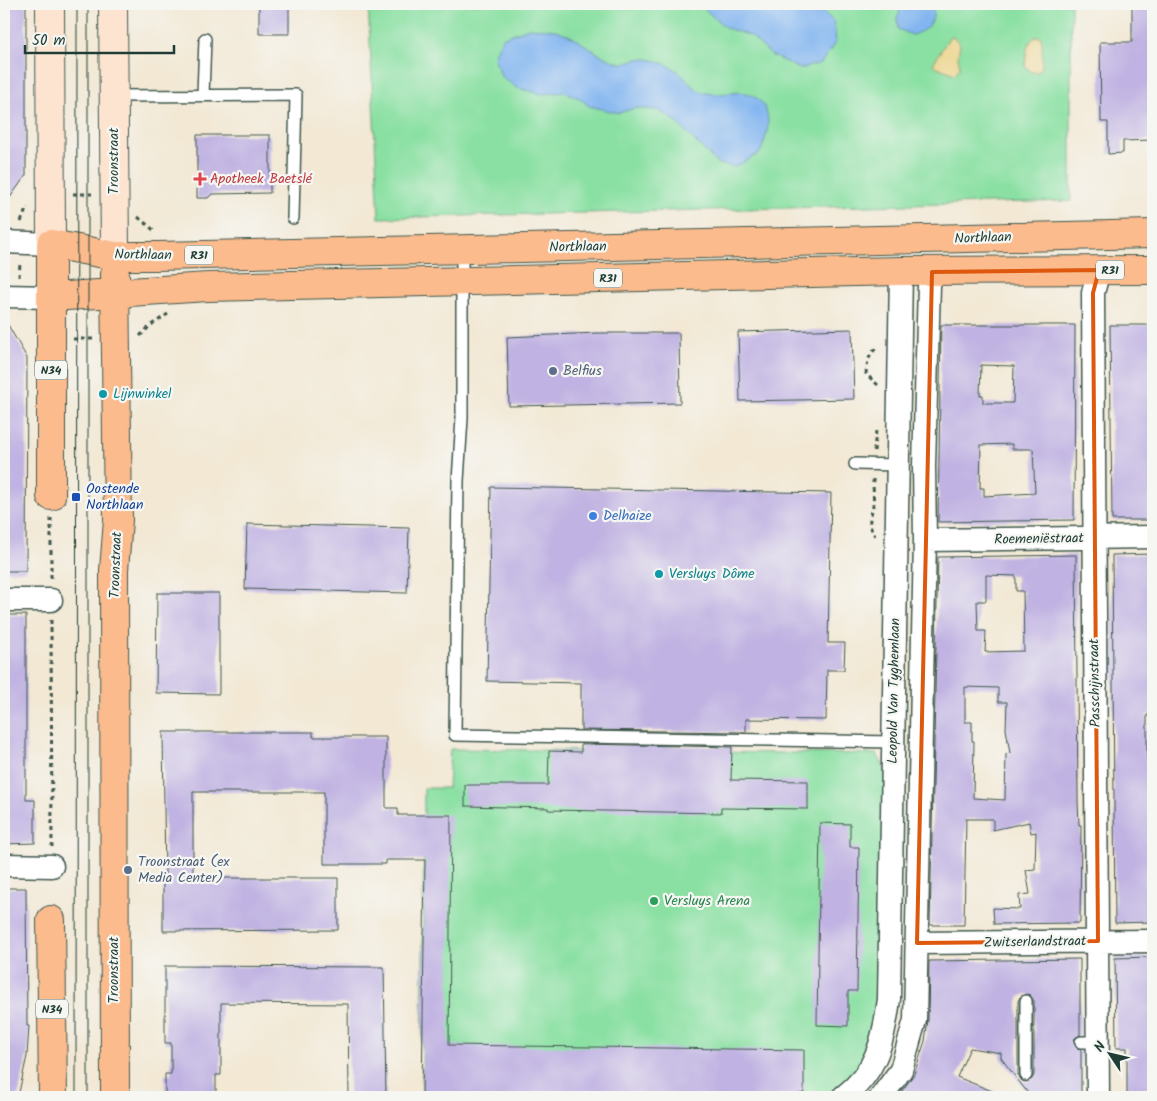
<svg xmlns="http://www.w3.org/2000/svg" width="1157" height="1101" viewBox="0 0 1157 1101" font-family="Kalam,sans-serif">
<rect width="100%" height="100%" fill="#f6f6f2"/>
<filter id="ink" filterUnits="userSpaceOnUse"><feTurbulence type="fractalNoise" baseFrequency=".02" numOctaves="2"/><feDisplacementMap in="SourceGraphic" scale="10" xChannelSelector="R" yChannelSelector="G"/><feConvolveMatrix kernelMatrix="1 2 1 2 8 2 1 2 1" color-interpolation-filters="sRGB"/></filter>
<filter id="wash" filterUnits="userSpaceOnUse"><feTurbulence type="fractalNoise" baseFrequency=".0096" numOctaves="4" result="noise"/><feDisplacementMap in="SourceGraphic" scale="20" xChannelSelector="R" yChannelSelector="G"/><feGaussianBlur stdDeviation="1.12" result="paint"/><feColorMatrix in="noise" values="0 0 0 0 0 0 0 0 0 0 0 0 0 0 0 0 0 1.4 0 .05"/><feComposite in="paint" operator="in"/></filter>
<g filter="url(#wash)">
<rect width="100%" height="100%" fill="#f2e8d4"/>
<path fill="#8ae0a3" stroke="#548e6c" d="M368,4H1071V201L379,218Z
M450,749L877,754L887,773L878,1043L833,1097H422L424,788H448Z"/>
<path fill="#eeda9e" stroke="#868c69" d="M950,36L954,37L960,44L958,57L960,67L955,74L937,67L933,64Z
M1037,36L1041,37C1043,43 1042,59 1042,68L1037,72H1032L1025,66C1027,54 1025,43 1037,36Z"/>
<path fill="#83b6f0" stroke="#517a92" d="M699,4H815L834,22L836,42L821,63L800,69L771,55L751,36L726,28Z
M903,4H932C937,21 928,30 912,35L898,29L897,18Z
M529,28C537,29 547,28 555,30C579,36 596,57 620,63C626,64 632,60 638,59C650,58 661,62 671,67C682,72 689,86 700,91C719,100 744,84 759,100C774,115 767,136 760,153L735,167L718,164L673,119L657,110L635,108L619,113L589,106L579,98L565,92L542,94L517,88L501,76L494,57L502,38Z"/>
<g id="blocks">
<path fill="#c0b2e2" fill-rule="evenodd" d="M4,4H26V175L4,206Z
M259,4H289V34H259Z
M1132,4H1153V140L1123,141V153L1108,154V122H1101L1100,42H1132Z
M197,135H270V193L212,194L208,198H197Z
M4,318L27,358L26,571H4Z
M941,325H1075L1074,520L938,522ZM981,365L1014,366L1013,403H983V395H980ZM1012,444V449H1033L1035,493L984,496V488H980L981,445Z
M1110,325H1153V520H1112Z
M852,329L854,399L740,401L738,332Z
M597,333H679L680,403L509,406L507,337Z
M491,487L831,493L828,643H845L844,670H827L826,720L746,719V732L581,730V683L487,681Z
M247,524L409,528L407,593L245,589Z
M1153,554V715H1147V759H1151L1153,790V922L1115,923L1112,555Z
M1076,555L1078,802L1079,825H1081L1080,923L994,924L993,908L1020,909L1019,895L1030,894L1026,870L1035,869L1036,832L1031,833L1029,822L993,830V819H966L964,925H930L938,557ZM986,575L1016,576V591H1023L1024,651L985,652L986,631H978L977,601H986ZM965,687L998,688V702H1007L1006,729L1010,753L1006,754L1005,800L973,798L974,741H972V722H965Z
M157,593H219V694L156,693Z
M4,615H26V800H35V843L4,844Z
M163,732H313V737H386V808H398V815H451L449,1045L804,1050V1093L785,1097H422L425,860H386V864H324V792H193V878H338V930L163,931V878H165Z
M581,744L732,747L731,780L808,781V809L721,808V813L548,810V808L465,806V785H548L549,751L581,752Z
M820,823L850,824V847H859L857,991H848V1026L817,1025Z
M4,888H26L27,1026H29L27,1056L18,1097H4Z
M1153,957V1097H1127V1048H1116L1115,958Z
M1080,959V1035L1075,1038L1074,1042L1077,1048L1081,1049V1097H1031L1001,1058V1053L970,1048L957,1077L1007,1097H898L914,1074L925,1041L928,1020L929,961ZM1026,994L1030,995L1034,1001V1075L1032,1079L1026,1082L1022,1081L1018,1075V1001L1020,997Z
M165,966L384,967L386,1097H349L348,1004L221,1003V1075H216V1097H165V1074H171V1043H165Z"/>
</g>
</g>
<g filter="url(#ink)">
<use href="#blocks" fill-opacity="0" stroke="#3f574c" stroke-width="1"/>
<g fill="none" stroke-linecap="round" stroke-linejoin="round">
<g stroke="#3f574c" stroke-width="14">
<path id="lane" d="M203,95L205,39
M114,96L296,95L293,218
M462,249V418L458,481L455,735L894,742
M855,464L898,465
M1081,1042H1098
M1026,1075V1001"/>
</g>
<g stroke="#3f574c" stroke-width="25">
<path id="street" d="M4,242L51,244
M4,296L51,297
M925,540L1153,537
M4,600H51
M4,865L52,866
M917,943L1153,941
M843,1097C877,1072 884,1039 889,999L901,271
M881,1097L901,1070L915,1020L925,540L924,466L929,285L932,272
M1098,1097L1093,293L1099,270"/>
</g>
<g stroke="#3f574c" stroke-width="30">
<path id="secondary" d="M50,4L51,244
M113,4L115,256"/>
</g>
<g stroke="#3f574c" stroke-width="30">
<path id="primary" d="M51,297L208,287L901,271L1153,270
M51,496V244L115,256H157L1153,234
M51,920L53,1097
M115,1097L114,570L118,520L115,274"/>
</g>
<path stroke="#3f574c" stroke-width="3" stroke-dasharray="4 4" stroke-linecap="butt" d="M73,194H92
M138,217L156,232
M21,222L27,207
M19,277L20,263
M140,336L151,325L168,314
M73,339H94
M878,385L866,374C867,361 869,355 878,346
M874,451L876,430
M873,479C873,488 874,497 873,505C871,520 866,520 875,536
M51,518V579
M51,620L52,847"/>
<use href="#lane" stroke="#fff" stroke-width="11"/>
<use href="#street" stroke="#fff" stroke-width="22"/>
<use href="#secondary" stroke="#fde4d1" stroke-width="28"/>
<use href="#primary" stroke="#fbbb8d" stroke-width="28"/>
<path stroke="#1f3d34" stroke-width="1" d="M76,1097L77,4
M88,1097V4"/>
</g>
</g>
<path fill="none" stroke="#de580e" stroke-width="4" stroke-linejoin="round" d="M1099,270L1093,293L1098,941L917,943L932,272Z"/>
<path fill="#e0444e" stroke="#f6f6f2" stroke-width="2" d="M197.5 171.5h5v5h5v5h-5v5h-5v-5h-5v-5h5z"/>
<g fill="#5c6f8a" stroke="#f6f6f2" stroke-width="2">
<circle cx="553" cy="371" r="5"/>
<circle cx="128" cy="870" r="5"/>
</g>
<g fill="#0f9aa8" stroke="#f6f6f2" stroke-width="2">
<circle cx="103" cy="394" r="5"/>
<circle cx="659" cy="574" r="5"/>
</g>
<rect fill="#1a4fb4" stroke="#f6f6f2" stroke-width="2" x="71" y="492" width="10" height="10" rx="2.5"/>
<circle fill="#3f7fe0" stroke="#f6f6f2" stroke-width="2" cx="593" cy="516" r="5"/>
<circle fill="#2e9e5b" stroke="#f6f6f2" stroke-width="2" cx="654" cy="901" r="5"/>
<g text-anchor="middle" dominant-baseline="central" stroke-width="4.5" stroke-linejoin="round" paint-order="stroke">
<g fill="#f6f6f2" stroke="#60746d" stroke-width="1">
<rect x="185" y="245.5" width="28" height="19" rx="4"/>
<rect x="1096" y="260.5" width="28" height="19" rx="4"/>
<rect x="594" y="268.5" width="28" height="19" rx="4"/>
<rect x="35" y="360.5" width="32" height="19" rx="4"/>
<rect x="36" y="999.5" width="32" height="19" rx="4"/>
</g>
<g font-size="12" font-weight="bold" fill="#1f3d34">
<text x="199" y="255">R31</text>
<text x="1110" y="270">R31</text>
<text x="608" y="278">R31</text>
<text x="51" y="370">N34</text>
<text x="52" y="1009">N34</text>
</g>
<g font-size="14" fill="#1f3d34" stroke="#f6f6f2">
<text transform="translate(114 161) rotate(-90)">Troonstraat</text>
<text transform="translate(983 238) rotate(-2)">Northlaan</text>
<text transform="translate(578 247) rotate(-1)">Northlaan</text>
<text transform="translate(143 255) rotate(1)">Northlaan</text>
<text transform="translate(1039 539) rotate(-1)">Roemeniëstraat</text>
<text transform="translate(116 565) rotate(-88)">Troonstraat</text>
<text transform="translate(1095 683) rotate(-91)">Passchijnstraat</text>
<text transform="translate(894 691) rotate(-89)">Leopold Van Tyghemlaan</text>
<text transform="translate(1035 942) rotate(-1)">Zwitserlandstraat</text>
<text transform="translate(114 970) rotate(-90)">Troonstraat</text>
</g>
<g font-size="14" fill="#be3a42" stroke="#f6f6f2" text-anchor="start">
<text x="210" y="179">Apotheek Baetslé</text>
</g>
<g font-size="14" fill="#4e5e75" stroke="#f6f6f2" text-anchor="start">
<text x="563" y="371">Belfius</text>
<text x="138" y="862">Troonstraat (ex<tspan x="138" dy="16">Media Center)</tspan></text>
</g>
<g font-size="14" fill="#0d838f" stroke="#f6f6f2" text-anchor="start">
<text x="113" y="394">Lijnwinkel</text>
<text x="669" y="574">Versluys Dôme</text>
</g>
<g font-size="14" fill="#164399" stroke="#f6f6f2" text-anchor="start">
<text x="86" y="489">Oostende<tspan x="86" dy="16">Northlaan</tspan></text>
</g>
<g font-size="14" fill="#366cbe" stroke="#f6f6f2" text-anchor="start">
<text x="603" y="516">Delhaize</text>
</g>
<g font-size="14" fill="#27864d" stroke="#f6f6f2" text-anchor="start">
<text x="664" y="901">Versluys Arena</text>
</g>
</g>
<rect width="1157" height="1101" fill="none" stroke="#f6f6f2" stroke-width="20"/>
<g transform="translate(1110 1054) rotate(305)" stroke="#f6f6f2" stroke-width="4" paint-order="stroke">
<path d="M0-4L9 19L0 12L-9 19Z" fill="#1f3d34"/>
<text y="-8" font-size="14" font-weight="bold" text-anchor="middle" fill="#1f3d34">N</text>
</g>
<path d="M25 45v8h149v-8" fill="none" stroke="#1f3d34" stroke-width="2.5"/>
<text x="32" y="45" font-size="15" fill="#1f3d34" stroke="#f6f6f2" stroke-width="4" paint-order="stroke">50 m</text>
</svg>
